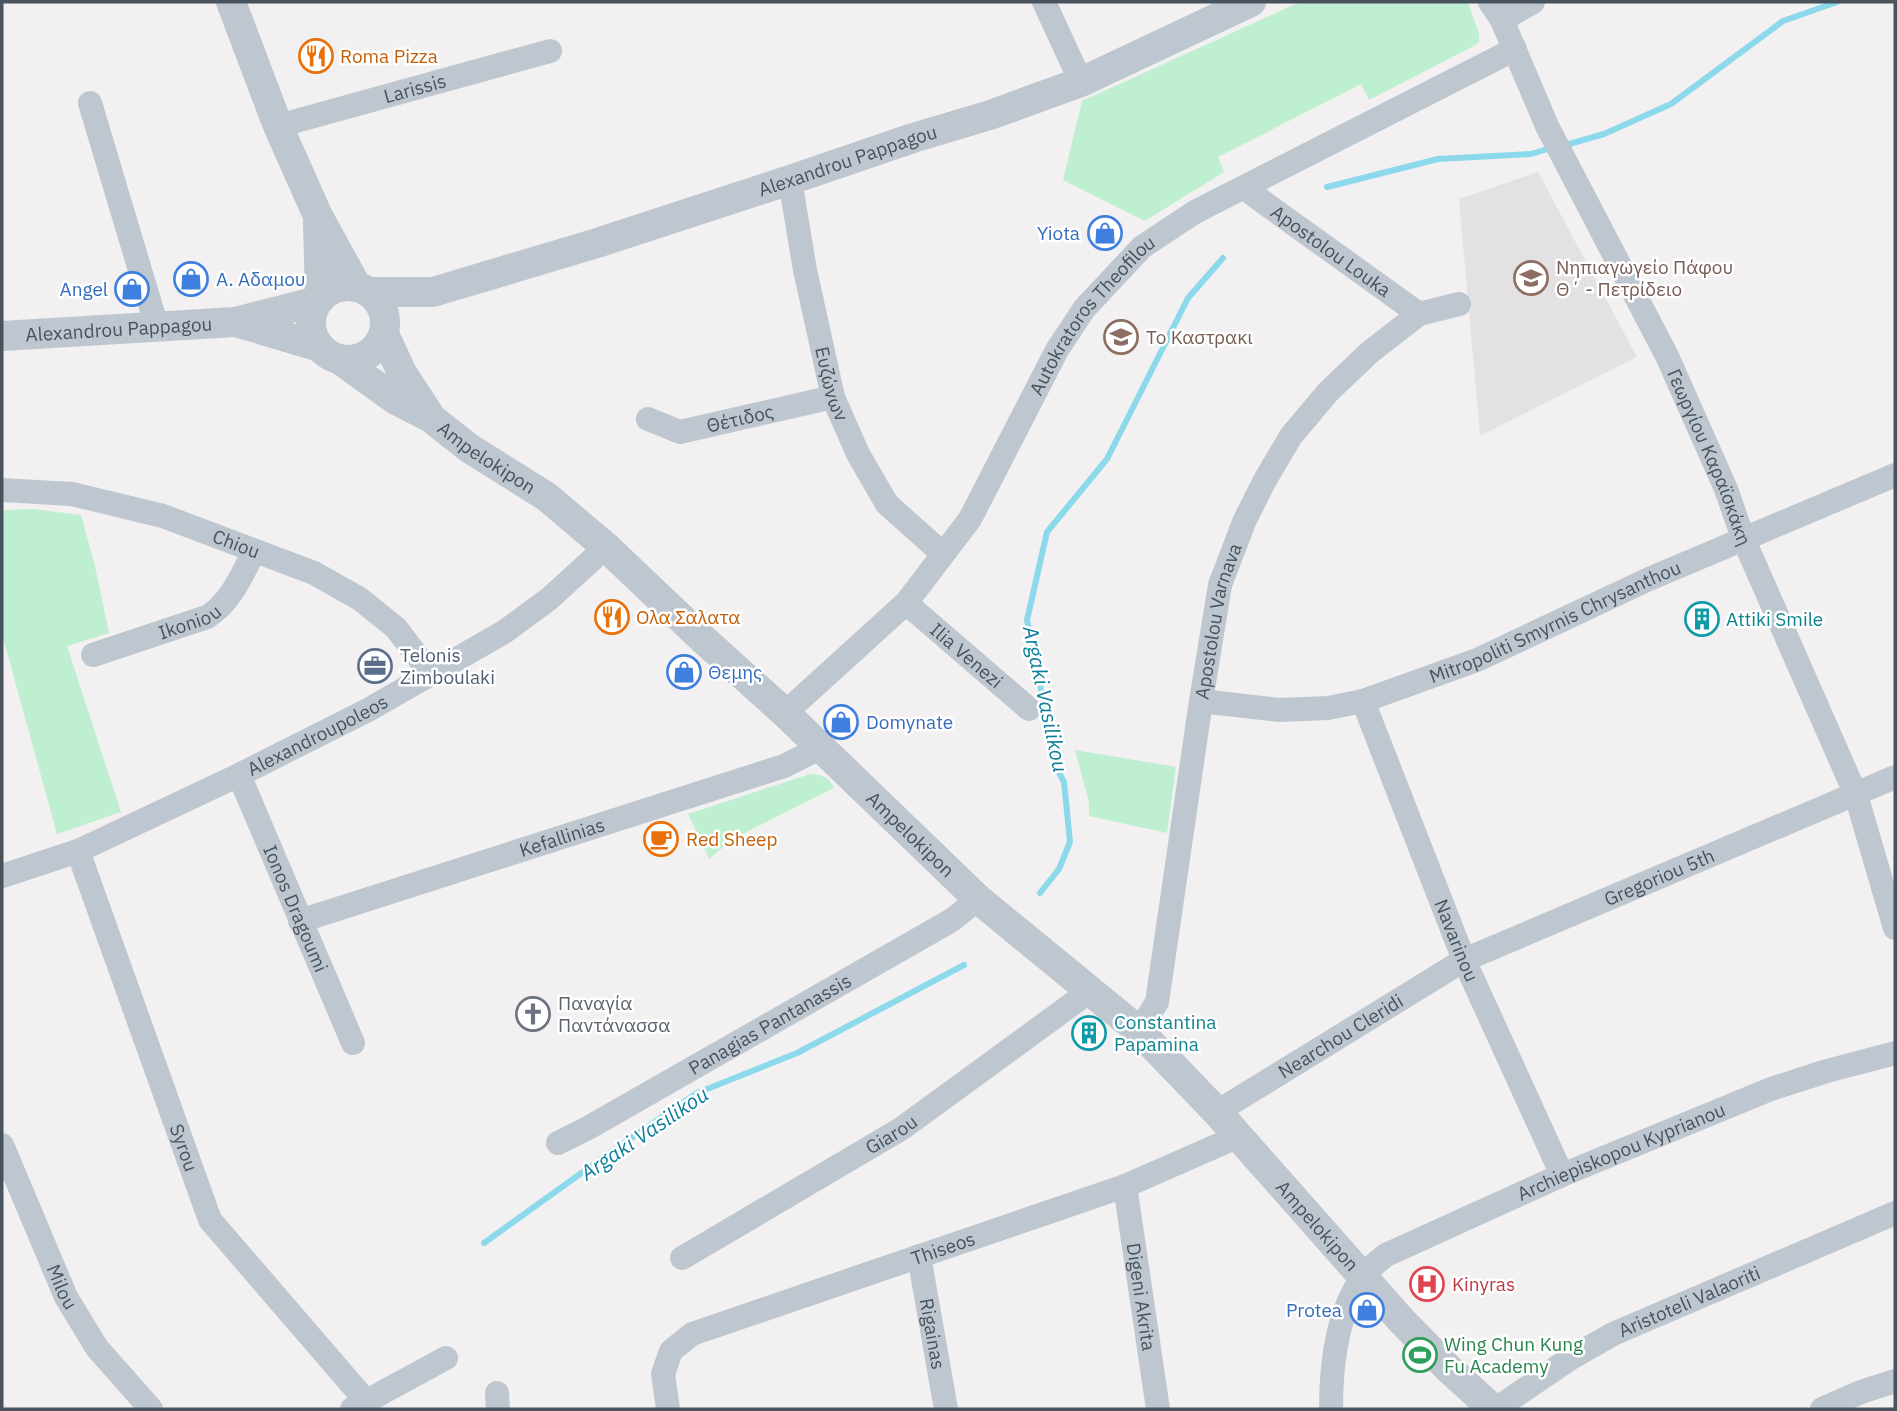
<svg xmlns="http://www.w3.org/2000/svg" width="1897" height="1411" viewBox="0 0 1897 1411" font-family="'IBM Plex Sans',sans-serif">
<rect width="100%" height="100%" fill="#f2f0f0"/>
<path fill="#e3e1e2" d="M1538,172L1637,357L1480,436L1459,199Z"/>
<path fill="#bfefd1" d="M1300,2H1468L1479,34V42L1474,46L1369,100L1361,84L1218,157L1224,172L1145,221L1063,180L1082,101Z
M33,509L81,515L95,566L109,633L67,646L121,812L57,834L2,634V510Z
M1075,750L1176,767L1167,833L1089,816V802Z
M810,774C821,774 829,777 834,788L731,840L709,859L688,814Z"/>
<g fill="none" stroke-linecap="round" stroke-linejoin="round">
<path stroke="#8cd9ec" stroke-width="6" d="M1562,146L1604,134L1671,104L1783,21L1837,2
M1327,187L1438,159L1531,154L1551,148
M1040,893L1059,869L1070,842L1064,782L1057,769L1027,620L1047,532L1107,459L1188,298L1223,258
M484,1243L605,1156L697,1093L797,1053L964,965"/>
<g stroke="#bec7cf" stroke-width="24">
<path d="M1044,2L1081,82"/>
<path id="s1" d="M1490,2L1502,20L1547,126L1667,356L1726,489L1743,538L1856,795L1895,928"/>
<path d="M1502,20L1533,2"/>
<path d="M90,103L157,327"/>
<path id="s2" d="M278,126L550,51"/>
<path id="s3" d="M790,180L805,270L833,397L858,454L887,504L943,554"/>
<path id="s4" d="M1244,187L1259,199L1419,314"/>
<path id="s5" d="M648,419L680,432L833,397"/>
<path id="s6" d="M2,490L72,494L163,516L314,573L360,599L396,628L431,674"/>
<path id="s7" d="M906,603L1029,709"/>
<path id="s8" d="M93,655L207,617C231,602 242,575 254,551"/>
<path id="s9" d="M1201,701L1279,710L1328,708L1363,701L1477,660L1649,579L1895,475"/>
<path id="s10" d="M1363,701L1464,960L1562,1175"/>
<path id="s11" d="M785,713L906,603L970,519L1057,350L1084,309L1142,247L1195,212L1515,49"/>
<path id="s12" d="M239,775L353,1043"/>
<path id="s13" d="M78,851L210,1220L366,1401"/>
<path id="s14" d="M2,876L78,851L239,775L368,710L504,632L549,599L606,547"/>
<path id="s15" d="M300,921L784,766L820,748"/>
<path id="s16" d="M1139,1031L1157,1002L1201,701L1220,585L1244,522L1265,480L1291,436L1328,392L1370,352L1419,314L1459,304"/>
<path id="s17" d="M1217,1112L1464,960L1895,777"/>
<path id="s18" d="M558,1143L588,1128L952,920L978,899"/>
<path id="s19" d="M2,1145L66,1297L97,1348L151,1409"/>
<path id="s20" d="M1125,1186L1158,1409"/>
<path id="s21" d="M919,1256L946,1409"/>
<path id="s22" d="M682,1258L901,1129L1090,991"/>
<path d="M497,1393L498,1409"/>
<path d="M352,1409L446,1358"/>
<path id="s23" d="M668,1409L663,1374L671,1351L692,1334L1125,1186L1237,1137"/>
<path id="s24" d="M1331,1409C1331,1366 1336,1314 1362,1278C1368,1269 1377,1262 1386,1255L1562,1175L1771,1089L1827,1071L1895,1053"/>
<path id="s25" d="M1496,1409L1571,1358L1613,1334L1895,1213"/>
<path d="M1822,1409L1861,1392L1895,1381"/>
</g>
<g stroke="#bec7cf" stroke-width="30">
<path d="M231,2L278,126L318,216L357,287"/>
<path d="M318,223L320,299"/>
<circle cx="348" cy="323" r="37"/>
<path id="s26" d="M369,292H433L597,243L790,180L913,138L990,115L1081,82L1251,2"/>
<path d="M236,322L320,347"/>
<path d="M384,334L402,373L430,416"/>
<path id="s27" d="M2,336L235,322L318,301"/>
<path id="s28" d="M339,359L396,400L431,418L469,448L547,497L606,547L704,640L785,713L978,899L1139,1031L1217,1112L1401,1320L1449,1369L1493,1409"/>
</g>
</g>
<defs>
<g id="restaurant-ring" transform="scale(1.75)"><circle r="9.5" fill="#fff" stroke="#e8710a" stroke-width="1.5"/><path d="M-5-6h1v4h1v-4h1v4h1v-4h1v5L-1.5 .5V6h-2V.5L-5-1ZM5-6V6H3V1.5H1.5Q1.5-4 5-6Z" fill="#e8710a"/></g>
<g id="shop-ring" transform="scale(1.75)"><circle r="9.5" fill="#fff" stroke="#3f7fe0" stroke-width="1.5"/><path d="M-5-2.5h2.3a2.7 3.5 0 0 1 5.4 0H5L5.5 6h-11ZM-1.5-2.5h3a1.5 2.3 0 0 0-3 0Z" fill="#3f7fe0"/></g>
<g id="school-ring" transform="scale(1.75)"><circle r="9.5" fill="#fff" stroke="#8d6e63" stroke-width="1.5"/><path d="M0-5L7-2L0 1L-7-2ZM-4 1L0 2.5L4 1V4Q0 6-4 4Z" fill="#8d6e63"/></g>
<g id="building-ring" transform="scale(1.75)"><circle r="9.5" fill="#fff" stroke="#0f9aa8" stroke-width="1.5"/><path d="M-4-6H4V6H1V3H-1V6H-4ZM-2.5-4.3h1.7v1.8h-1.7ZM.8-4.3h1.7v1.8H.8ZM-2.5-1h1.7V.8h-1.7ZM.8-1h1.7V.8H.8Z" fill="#0f9aa8"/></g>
<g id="office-ring" transform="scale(1.75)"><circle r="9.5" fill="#fff" stroke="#5c6f8a" stroke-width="1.5"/><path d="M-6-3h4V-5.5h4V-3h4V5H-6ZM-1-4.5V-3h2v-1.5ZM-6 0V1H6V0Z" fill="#5c6f8a"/></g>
<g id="cafe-ring" transform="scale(1.75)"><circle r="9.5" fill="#fff" stroke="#e8710a" stroke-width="1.5"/><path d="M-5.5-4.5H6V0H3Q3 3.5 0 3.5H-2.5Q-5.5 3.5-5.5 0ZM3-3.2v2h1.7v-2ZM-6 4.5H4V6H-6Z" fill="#e8710a"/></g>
<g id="church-ring" transform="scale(1.75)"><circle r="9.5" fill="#fff" stroke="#6b7280" stroke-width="1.5"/><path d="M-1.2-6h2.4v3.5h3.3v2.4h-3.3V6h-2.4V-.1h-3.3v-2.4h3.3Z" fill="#6b7280"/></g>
<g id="hospital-ring" transform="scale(1.75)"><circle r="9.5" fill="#fff" stroke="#e0444e" stroke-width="1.5"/><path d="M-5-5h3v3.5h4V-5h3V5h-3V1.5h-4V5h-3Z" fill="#e0444e"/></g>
<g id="stadium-ring" transform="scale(1.75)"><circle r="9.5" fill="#fff" stroke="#2e9e5b" stroke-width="1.5"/><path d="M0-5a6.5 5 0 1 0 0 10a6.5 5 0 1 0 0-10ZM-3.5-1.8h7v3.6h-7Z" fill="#2e9e5b"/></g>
</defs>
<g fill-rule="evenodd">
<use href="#restaurant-ring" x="316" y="56"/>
<use href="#shop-ring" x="1105" y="233"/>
<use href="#school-ring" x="1531" y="278"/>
<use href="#shop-ring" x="191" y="279"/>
<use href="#shop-ring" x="132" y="289"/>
<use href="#school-ring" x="1121" y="337"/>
<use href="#restaurant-ring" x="612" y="617"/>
<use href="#building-ring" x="1702" y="619"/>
<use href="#office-ring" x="375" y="666"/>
<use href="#shop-ring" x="684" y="672"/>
<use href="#shop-ring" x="841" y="722"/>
<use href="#cafe-ring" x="661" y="839"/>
<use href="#church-ring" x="533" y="1014"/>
<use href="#building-ring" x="1089" y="1033"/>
<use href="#hospital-ring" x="1427" y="1284"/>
<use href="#shop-ring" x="1367" y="1310"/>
<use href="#stadium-ring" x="1420" y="1355"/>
</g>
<g text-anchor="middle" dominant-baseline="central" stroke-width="5" stroke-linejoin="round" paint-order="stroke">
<g font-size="19" fill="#c56008" stroke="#fff" text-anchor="start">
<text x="340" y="56">Roma Pizza</text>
<text x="636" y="617">Ολα Σαλατα</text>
<text x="686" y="839">Red Sheep</text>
</g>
<g font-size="19" fill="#48535d" stroke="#fff">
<text stroke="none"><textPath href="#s2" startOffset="142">Larissis</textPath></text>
<text stroke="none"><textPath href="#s26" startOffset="499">Alexandrou Pappagou</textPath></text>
<text stroke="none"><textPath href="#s4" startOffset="108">Apostolou Louka</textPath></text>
<text stroke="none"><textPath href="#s11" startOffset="508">Autokratoros Theofilou</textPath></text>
<text stroke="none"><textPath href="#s27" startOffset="117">Alexandrou Pappagou</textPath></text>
<text stroke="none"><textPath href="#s3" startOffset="208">Ευζώνων</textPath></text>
<text stroke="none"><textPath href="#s5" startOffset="96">Θέτιδος</textPath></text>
<text stroke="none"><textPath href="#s28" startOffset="178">Ampelokipon</textPath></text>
<text stroke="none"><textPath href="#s1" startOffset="506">Γεωργίου Καραϊσκάκη</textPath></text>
<text stroke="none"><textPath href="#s6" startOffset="242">Chiou</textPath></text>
<text stroke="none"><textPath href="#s8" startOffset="102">Ikoniou</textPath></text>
<text stroke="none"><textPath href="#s16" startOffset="420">Apostolou Varnava</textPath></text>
<text stroke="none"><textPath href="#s9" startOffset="371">Mitropoliti Smyrnis Chrysanthou</textPath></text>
<text stroke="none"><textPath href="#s7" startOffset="80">Ilia Venezi</textPath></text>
<text stroke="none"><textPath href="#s14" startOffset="346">Alexandroupoleos</textPath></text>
<text stroke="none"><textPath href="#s28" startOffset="746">Ampelokipon</textPath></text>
<text stroke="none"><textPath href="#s15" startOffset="275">Kefallinias</textPath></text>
<text stroke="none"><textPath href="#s17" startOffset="502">Gregoriou 5th</textPath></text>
<text stroke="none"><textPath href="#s12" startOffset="145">Ionos Dragoumi</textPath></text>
<text stroke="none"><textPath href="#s10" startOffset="257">Navarinou</textPath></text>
<text stroke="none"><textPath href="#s18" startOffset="243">Panagias Pantanassis</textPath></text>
<text stroke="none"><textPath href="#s17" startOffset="145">Nearchou Cleridi</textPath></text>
<text stroke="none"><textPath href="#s22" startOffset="243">Giarou</textPath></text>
<text stroke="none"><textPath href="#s13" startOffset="315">Syrou</textPath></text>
<text stroke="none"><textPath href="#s24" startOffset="427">Archiepiskopou Kyprianou</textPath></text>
<text stroke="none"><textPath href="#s28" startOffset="1312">Ampelokipon</textPath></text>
<text stroke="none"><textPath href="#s23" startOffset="352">Thiseos</textPath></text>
<text stroke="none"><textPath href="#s19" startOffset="154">Milou</textPath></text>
<text stroke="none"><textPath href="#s20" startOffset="112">Digeni Akrita</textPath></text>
<text stroke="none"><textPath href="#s25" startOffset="222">Aristoteli Valaoriti</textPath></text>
<text stroke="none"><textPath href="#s21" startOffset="79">Rigainas</textPath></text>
</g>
<g font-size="19" fill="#366cbe" stroke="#fff" text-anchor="end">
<text x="1080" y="233">Yiota</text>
<text x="216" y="279" text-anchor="start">Α. Αδαμου</text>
<text x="108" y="289">Angel</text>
<text x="708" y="672" text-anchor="start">Θεμης</text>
<text x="866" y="722" text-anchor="start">Domynate</text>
<text x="1342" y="1310">Protea</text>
</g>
<g font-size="19" fill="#785e54" stroke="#fff" text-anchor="start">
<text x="1556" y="267">Νηπιαγωγείο Πάφου<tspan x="1556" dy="22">Θ΄ - Πετρίδειο</tspan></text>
<text x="1146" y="337">Το Καστρακι</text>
</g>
<g font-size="19" fill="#0d838f" stroke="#fff" text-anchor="start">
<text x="1726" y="619">Attiki Smile</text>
<text x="1114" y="1022">Constantina<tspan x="1114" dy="22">Papamina</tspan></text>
</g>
<g font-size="19" fill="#4e5e75" stroke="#fff" text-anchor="start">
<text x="400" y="655">Telonis<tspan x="400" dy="22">Zimboulaki</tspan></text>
</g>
<g font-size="19" fill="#5b616d" stroke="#fff" text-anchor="start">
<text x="558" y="1003">Παναγία<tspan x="558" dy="22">Παντάνασσα</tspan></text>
</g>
<g font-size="19" fill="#be3a42" stroke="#fff" text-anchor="start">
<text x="1452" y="1284">Kinyras</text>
</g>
<g font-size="19" fill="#27864d" stroke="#fff" text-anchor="start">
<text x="1444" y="1344">Wing Chun Kung<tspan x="1444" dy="22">Fu Academy</tspan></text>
</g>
<g font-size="21" font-style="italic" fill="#0c7f9c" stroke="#fff">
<text transform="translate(1046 699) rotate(78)">Argaki Vasilikou</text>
<text transform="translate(644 1133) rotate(-34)">Argaki Vasilikou</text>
</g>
</g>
<rect width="1897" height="1411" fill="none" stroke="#48535d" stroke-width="7"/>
</svg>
